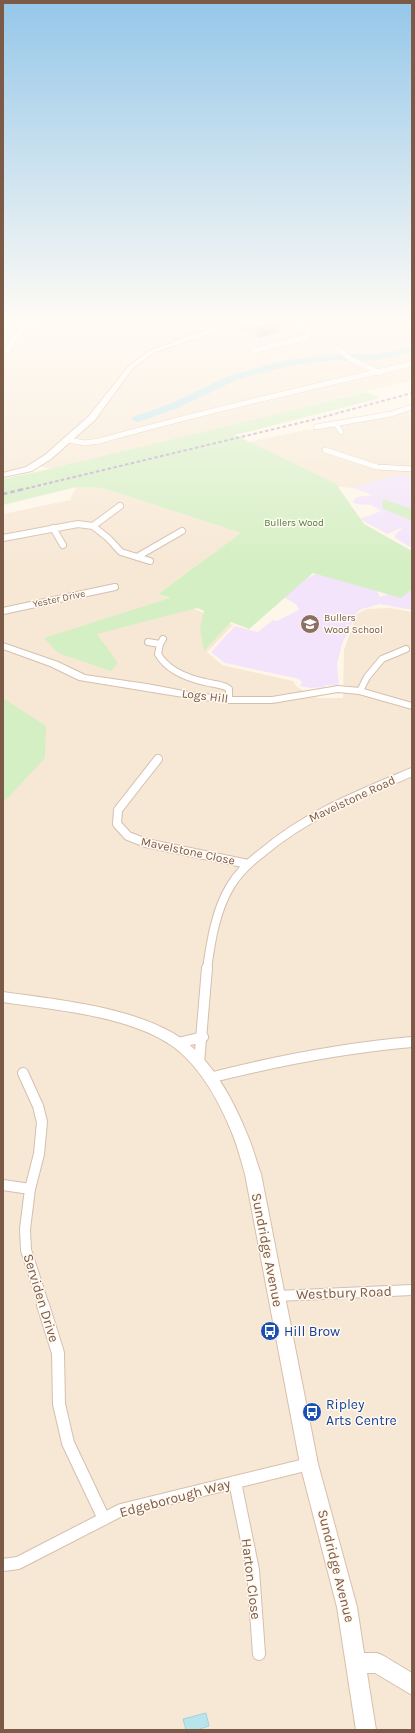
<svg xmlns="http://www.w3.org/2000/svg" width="415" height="1733" viewBox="0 0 415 1733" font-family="Karla,sans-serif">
<rect width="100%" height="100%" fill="#fef6e8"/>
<path fill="#f7e8d5" d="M3,322H412V380L55,470L30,464L22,469L3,473Z
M412,409V476L398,475L353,488L331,486L239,444L306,430L393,415Z
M76,487L103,488L241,533L158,594L233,625L207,652L222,665L293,681L297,687L317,698H343L344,650L357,614L367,609L390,608L412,612V1730H3V514L70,500Z"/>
<path fill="#f3e4fb" d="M398,475L412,476V548L395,538V535L403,527L387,534L360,519L381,511L371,505L356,504L352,502L357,497L373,495L353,488Z
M328,568L376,589L380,597L389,594L412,573V610L380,604L362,609L357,612L342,644L337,664L339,686L325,685V687L311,688L300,686L302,682L299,679L225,663L211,652L235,626L258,632L273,620L277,621L299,610L296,604L277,593Z"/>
<path fill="#d5efc4" d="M367,392L380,398L235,435L336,484L364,524L412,551V589L401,598L313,573L249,629L231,622L204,651L200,629L204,611L197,608L97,634L118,663L111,671L58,653L44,638L170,598L158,594L241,533L103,488L76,487L3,505V479L50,469Z
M383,499L412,509V521L382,508Z
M3,698L46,726L45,758L3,803Z"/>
<path fill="#b9e4eb" stroke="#9ed4de" d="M206,1713L209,1726L197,1730H186L183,1719Z"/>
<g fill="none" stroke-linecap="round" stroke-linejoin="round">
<path fill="#b9e4eb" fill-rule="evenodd" d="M412,347V353L379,360L325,361L288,366L236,380L180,407L141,421L137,422L131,419L133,417L172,403L228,376L283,361L325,355L379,354Z"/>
<g stroke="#d5bfaf" stroke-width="6">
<path id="street-far4" d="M9,322L25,326
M338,349L351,359L380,373
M254,351L306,337L310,332L291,322
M7,352L12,342L25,326L53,324L54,322
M336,424L341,432
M316,427L391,414L412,407
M68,440L85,443L99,441C203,412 307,388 412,364
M325,450L377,467L412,469"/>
</g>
<g stroke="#d5bfaf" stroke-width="8">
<path id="street-far3" d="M93,526L120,506
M53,528L63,545
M3,538L78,524L93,526L108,538L121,552L150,561
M137,557L182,531
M3,611L115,587
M163,639L160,644L158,654C167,670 187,678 205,682C212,684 219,684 226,687L229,689V700
M148,642L160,644
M360,691L367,677L382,659L406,649"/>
</g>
<g stroke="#d5bfaf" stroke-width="10">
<path id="street-far2" d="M158,759L118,810L117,824L128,836L146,843L248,864
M207,969C211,940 216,909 231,885C239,872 251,861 263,852C308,814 358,795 412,772"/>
</g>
<g stroke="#d5bfaf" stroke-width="12">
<path id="street-far1" d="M178,1043L203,1037
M199,1063L207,968
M23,1073L38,1106L42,1122L39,1154L30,1189L25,1229L26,1250L44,1306
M209,1078C276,1061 343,1048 412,1042
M3,1185L30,1189
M277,1296L412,1290"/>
</g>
<g stroke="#d5bfaf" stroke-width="14">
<path id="street" d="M43,1305L58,1353L59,1404L68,1443L104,1519
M235,1482L253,1570L259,1654
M3,1565L18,1563L121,1510L309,1464"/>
</g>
<g stroke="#d9bfab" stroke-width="2">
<path id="secondary" d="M230,322H240L153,353L132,369L95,420L51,459L32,471L3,477V473L26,467L45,455L89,416L128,367L149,351Z
M3,643L58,662L85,675L147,684L189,692L229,697H272L338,686L360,688L412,703V709L359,694L338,692L272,703H229L189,698L79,680L50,666L3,649Z
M3,992C58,1000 150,1008 192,1047C217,1070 235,1104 247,1134C253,1147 256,1161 261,1174L318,1464L357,1607L364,1653H377L384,1656L412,1673V1695L375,1673H367L376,1730H356L337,1607L300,1464L245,1174C241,1161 238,1147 232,1133C220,1103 201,1068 175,1048C133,1016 55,1010 3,1002Z"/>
</g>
<use href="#street-far4" stroke="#fff" stroke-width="5"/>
<use href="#street-far3" stroke="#fff" stroke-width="6"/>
<use href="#street-far2" stroke="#fff" stroke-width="8"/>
<use href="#street-far1" stroke="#fff" stroke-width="10"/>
<use href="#street" stroke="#fff" stroke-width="12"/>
<use href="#secondary" fill="#fff" fill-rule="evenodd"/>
<path stroke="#b9a3cb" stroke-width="2" stroke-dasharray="3.5 2.5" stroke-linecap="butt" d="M20,490L316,419L412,393"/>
<path stroke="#b9a3cb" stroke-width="2.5" stroke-dasharray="4.5 3" stroke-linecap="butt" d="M3,494L24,489"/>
</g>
<path fill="#d4b5a2" d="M239,322H279V332L259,338L239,330Z"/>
<path fill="#ad9484" d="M274,322H279V332L259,338V327Z"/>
<path fill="#f7d3bc" stroke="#ad9484" d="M247,322H274L259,327Z"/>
<linearGradient id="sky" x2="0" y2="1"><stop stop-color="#95c7e9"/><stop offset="0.57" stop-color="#fffbf5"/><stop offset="1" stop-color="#fffbf5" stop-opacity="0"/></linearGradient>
<rect width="415" height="565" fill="url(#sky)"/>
<defs>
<g id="school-disc" transform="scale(1)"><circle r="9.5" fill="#8d6e63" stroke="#fff9f0"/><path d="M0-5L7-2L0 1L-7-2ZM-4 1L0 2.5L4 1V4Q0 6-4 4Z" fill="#fff"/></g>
<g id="bus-disc" transform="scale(1)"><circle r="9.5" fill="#1a4fb4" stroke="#fff9f0"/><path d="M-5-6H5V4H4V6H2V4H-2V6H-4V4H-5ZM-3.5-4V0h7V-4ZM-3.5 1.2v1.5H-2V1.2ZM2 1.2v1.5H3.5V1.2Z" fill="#fff"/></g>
</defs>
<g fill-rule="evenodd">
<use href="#school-disc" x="310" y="624"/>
<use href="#bus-disc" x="270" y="1331"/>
<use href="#bus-disc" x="312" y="1412"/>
</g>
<g text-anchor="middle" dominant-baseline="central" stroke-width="3" stroke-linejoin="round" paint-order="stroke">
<g font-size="10" fill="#4f7d3c" stroke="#fff9f0">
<text x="294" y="523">Bullers Wood</text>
</g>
<g font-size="10" fill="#7c5a48" stroke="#fff9f0">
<text transform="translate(59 599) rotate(-12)">Yester Drive</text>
</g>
<g font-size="10" fill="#785e54" stroke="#fff9f0" text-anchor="start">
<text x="324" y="618">Bullers<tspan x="324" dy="12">Wood School</tspan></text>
</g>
<g font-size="12" fill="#7c5a48" stroke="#fff9f0">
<text transform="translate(205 696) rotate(7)">Logs Hill</text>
<text transform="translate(352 799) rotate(-25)">Mavelstone Road</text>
<text transform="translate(188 851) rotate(12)">Mavelstone Close</text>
</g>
<g font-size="14" fill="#7c5a48" stroke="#fff9f0">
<text transform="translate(267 1250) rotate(79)">Sundridge Avenue</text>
<text transform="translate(344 1293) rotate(-2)">Westbury Road</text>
<text transform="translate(41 1298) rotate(73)">Serviden Drive</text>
<text transform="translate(175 1498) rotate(-15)">Edgeborough Way</text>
<text transform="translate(336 1566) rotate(76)">Sundridge Avenue</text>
<text transform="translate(251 1579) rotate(83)">Harton Close</text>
</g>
<g font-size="14" fill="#164399" stroke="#fff9f0" text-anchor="start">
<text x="284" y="1331">Hill Brow</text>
<text x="326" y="1404">Ripley<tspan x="326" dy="16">Arts Centre</tspan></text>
</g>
</g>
<rect width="415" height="1733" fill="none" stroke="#7c5a48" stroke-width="8"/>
</svg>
